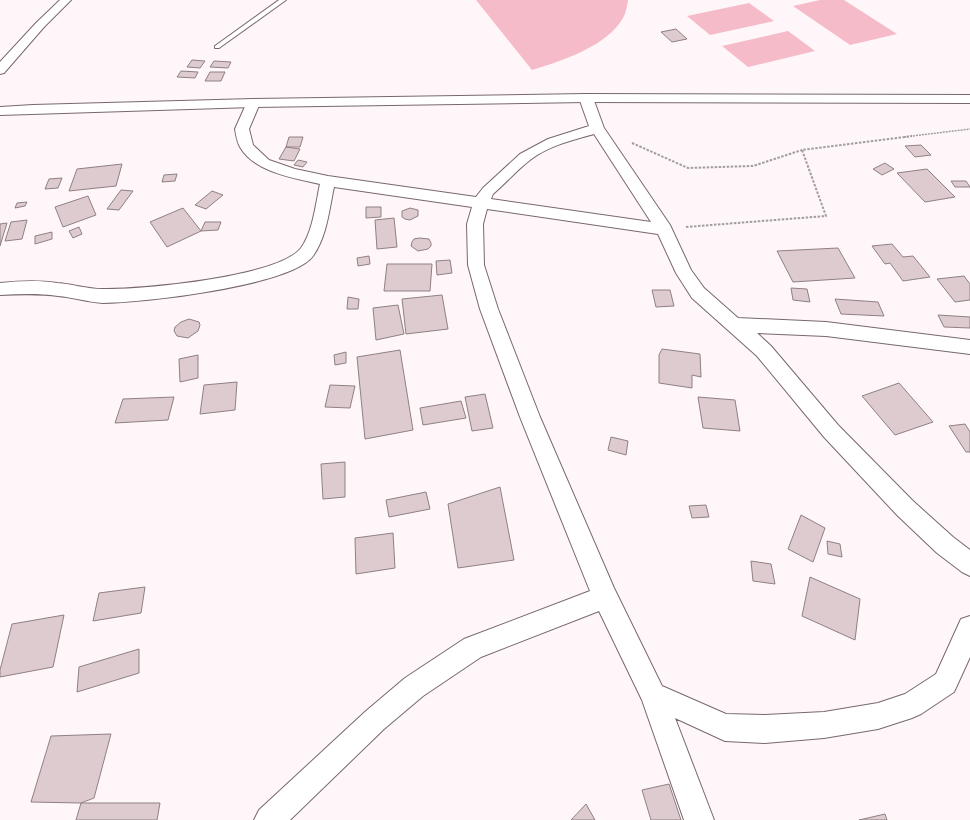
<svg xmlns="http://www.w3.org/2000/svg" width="970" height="820" viewBox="0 0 970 820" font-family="'Golos Text',sans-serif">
<rect width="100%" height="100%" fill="#fef6f8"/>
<path fill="#f6bbc9" d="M476,0H628C627,6 626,13 623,18C607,46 562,61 532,70Z
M820,0H844L897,34L850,45L793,6Z
M749,3L774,21L710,35L687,16Z
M788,31L815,51L748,67L722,46Z"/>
<path fill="#ddcbcf" stroke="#908083" d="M676,29L687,39L672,42L661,32Z
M192,60L205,61L200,68L187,67Z
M214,61L231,62L228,68L210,67Z
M181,71L198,72L195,78L177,77Z
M210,72H225L221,81H205Z
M289,137H303L300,147H286Z
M921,145L931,155L915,157L905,146Z
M286,147L300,149L294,161L279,159Z
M298,160L307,162L303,167L294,165Z
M885,163L894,169L882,175L873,169Z
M122,164L116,186L69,191L77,169Z
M927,169L955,197L925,202L897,173Z
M177,174L175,181L162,182L164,175Z
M62,178L58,188L45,189L49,179Z
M951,181H966L970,187H955Z
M121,190L133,191L119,210L107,209Z
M212,191L223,195L206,209L195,205Z
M88,196L96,215L63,227L55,207Z
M27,202L25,206L15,208L17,203Z
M366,207H381V217L366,218Z
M183,208L201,231L167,247L150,222Z
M410,208L418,210V216L410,220L405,219L402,217V211Z
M394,218L397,247L377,249L375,220Z
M27,220L22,239L5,241L11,222Z
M205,222H221L218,230L201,231Z
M7,223L0,246V224Z
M79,227L82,234L73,238L69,231Z
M52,232V239L35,244V236Z
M419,238L429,239L431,243V246L428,249L418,251L411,246L412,242L414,239Z
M892,244L903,257L913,256L930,277L903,281L890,263L885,264L872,246Z
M838,248L855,278L793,282L777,251Z
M369,256L370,264L358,266L357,258Z
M450,260L452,273L437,275L436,261Z
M387,264H432L430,291H384Z
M964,276L970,284V300L955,302L937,279Z
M791,288L807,289L810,302L793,300Z
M652,290H670L674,306L656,307Z
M442,295L448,329L406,334L402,299Z
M348,297L359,299L358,309H347Z
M835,299L878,302L884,316L841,314Z
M398,305L404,334L376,340L373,308Z
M938,315L970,317V328L944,327Z
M189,319L199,322L200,325L198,331L188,338L177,336L174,331L175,327L181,322Z
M662,349L700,354L701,377L692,375V388L659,383V355Z
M400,350L413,430L365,439L357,357Z
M346,352V363L335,365L334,355Z
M198,355V378L180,382L179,359Z
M237,382L235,410L200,414L204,385Z
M899,383L933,422L895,435L862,396Z
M330,385L355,386L350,408L325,407Z
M485,394L493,428L472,431L465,397Z
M174,397L168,420L115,423L123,399Z
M698,397L735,400L740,431L703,428Z
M461,401L466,418L423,425L420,408Z
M965,424L970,432V452H966L949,426Z
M611,437L628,441L626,455L608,450Z
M345,462V497L323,499L321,464Z
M500,487L514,560L458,568L448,504Z
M426,492L430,509L389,517L386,500Z
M706,505L709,517L692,518L689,506Z
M801,515L825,528L813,562L788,549Z
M393,533L395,568L356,574L355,538Z
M827,541L840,544L842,557L828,554Z
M751,561L771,564L775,584L753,581Z
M810,577L860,599L855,640L802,616Z
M145,587L141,613L93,621L99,593Z
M64,615L53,667L0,677V670L12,624Z
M139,649V673L77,692L79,667Z
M111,734L94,798L81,803L31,802L51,736Z
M669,784L681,820H651L642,790Z
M81,803H160L157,820H76Z
M586,804L595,820H571Z
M885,814L887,820H859Z"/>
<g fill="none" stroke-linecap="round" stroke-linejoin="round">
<g stroke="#78686c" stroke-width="2">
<path id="service" d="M279,0H286L219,48H215V46Z"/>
</g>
<g stroke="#78686c" stroke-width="2">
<path id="minor" d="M60,0H71L44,27L4,73L0,74V62L36,23Z
M586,94L591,95L593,98L604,128L670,225L691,270L704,288L738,318L826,322L970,340V354L826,336L757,333L771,346L838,425L913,501L953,537L970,550V576L962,572L937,553L897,515L824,437L757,356L692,298L676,273L658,234L487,209L483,224L484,265L498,309L540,417L614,588L662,686L726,714L765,715L824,712L878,703L905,694L936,674L961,619L970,616V657L954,692L921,714L912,718L878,729L824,738L765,743L725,741L675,718L714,820H684L642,700L599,611L481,657L423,696L384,729L290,820H254L259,810L366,711L405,678L464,639L590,591L520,417L480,309L468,265L467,224L472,207L334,187C329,210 327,236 313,256C291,286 141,303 103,303C87,302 72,297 58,296C38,293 19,294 0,295V283C19,281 38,280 57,283C72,284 87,289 102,289C140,290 279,277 301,248C313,232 316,202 320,184C294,178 254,172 240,147C237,142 236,135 235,129L248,100H258L260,103L249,129L253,145L269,160L295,169L328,176L476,197L483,188L520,154L548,139L589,126L579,98L581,95ZM594,134L651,222L491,199L493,194C506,183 517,170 530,160C548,146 572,140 594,134Z"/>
</g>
<g stroke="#78686c" stroke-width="2">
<path id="tertiary" d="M586,94L970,95V103L586,102L253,107L0,115V107L33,105L253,99Z"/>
</g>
<path stroke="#a49d9f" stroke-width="1.5" stroke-dasharray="2 1" stroke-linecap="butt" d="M904,137L970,129"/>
<path stroke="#a49d9f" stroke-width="2" stroke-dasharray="2.5 1.5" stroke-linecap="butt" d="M632,143L688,168L753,166L802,150
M686,227L826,216L802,150L912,136"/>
<use href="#service" fill="#fff" fill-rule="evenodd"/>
<use href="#minor" fill="#fff" fill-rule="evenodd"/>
<use href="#tertiary" fill="#fff" fill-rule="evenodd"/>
</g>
</svg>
